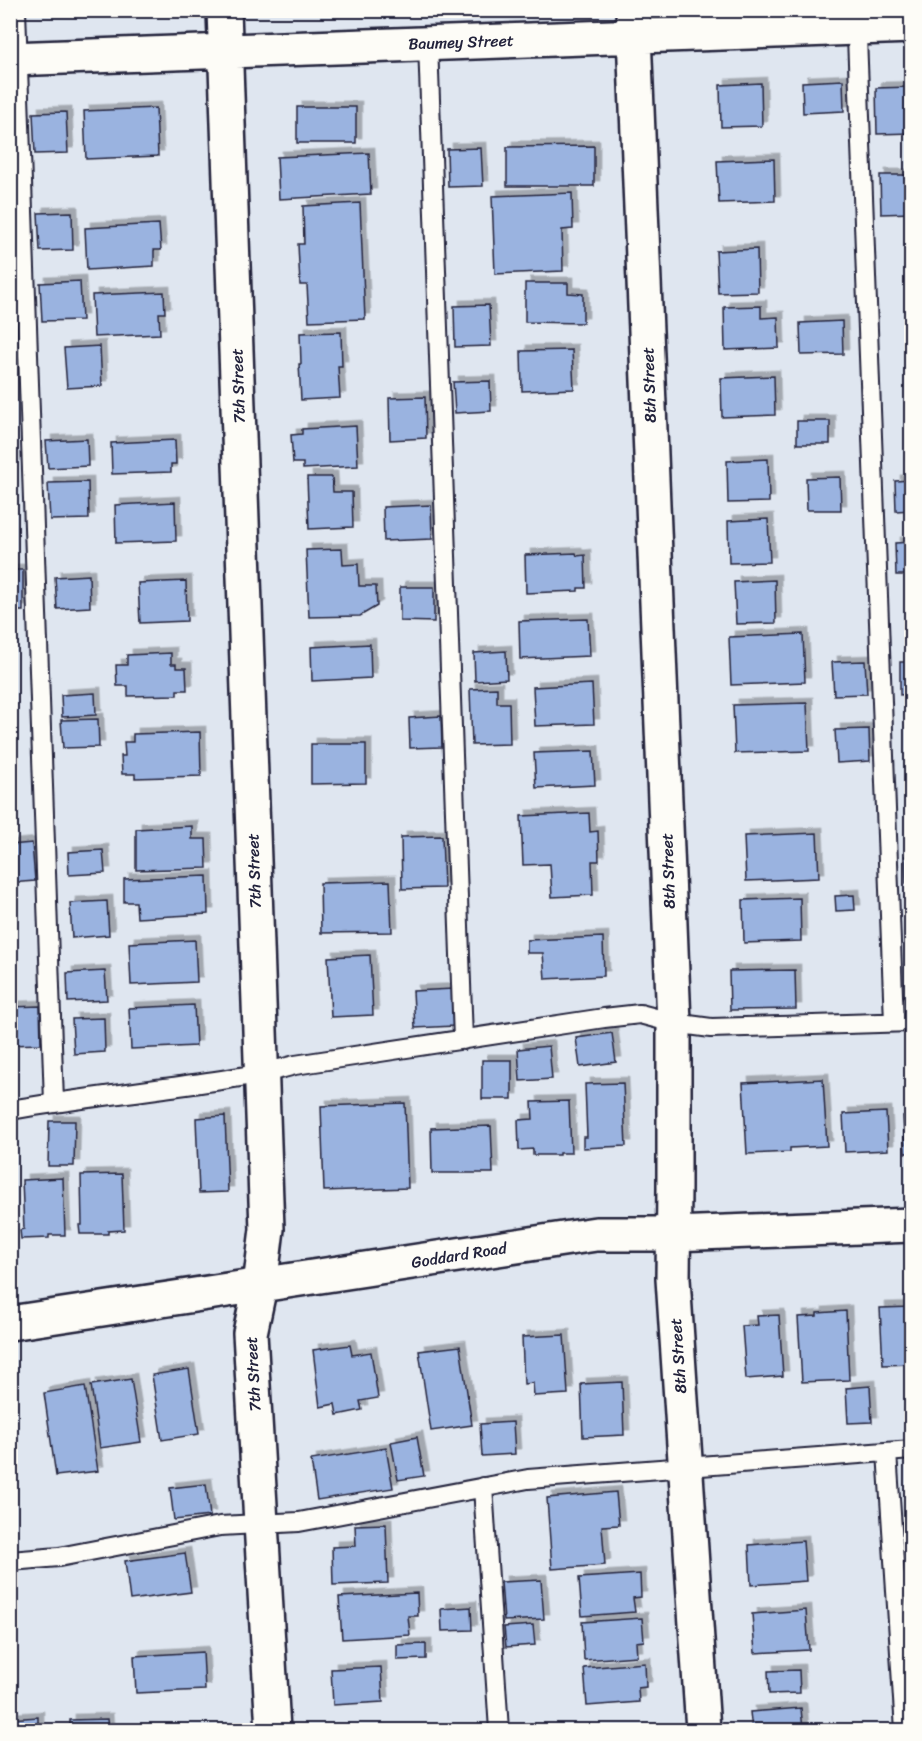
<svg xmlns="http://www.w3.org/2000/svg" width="922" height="1741" viewBox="0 0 922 1741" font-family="Sriracha,sans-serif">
<defs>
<filter id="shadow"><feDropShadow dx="5.5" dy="-5.5" stdDeviation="0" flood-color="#0004"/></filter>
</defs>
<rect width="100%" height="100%" fill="#dfe6f0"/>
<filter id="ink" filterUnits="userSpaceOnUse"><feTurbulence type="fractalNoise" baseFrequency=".0167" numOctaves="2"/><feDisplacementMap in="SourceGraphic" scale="12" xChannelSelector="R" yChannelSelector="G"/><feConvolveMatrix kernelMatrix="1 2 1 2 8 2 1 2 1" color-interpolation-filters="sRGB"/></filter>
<g filter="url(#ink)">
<path fill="#9ab3e0" stroke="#22223b" stroke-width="1.5" filter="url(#shadow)" d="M843,80L844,111L803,113L802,82Z
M761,83L762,126L721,127L720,85Z
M912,87V133L877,134L876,88Z
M297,107H356V143H297Z
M156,108L158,156L86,159L84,111Z
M66,112L68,153L35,154L33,113Z
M594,146V186H507V147Z
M481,148L483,186L448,187L447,149Z
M369,153L371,194L279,199L277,157Z
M774,159L775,201L719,203L717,161Z
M10,170H11L12,210H10Z
M880,175H912V213L881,214Z
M572,193L573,229L562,230L563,271L495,274L492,196Z
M360,203L365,319L309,321L307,285H300L298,244H304L303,206Z
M72,212L73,250L40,251L38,213Z
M159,224L161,250H154V266L87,270L85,228Z
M757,249L758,292L718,293L716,251Z
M80,281L82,320L42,321L40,283Z
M525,283H568V293L583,294V323L525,322Z
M164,292L165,313H159L160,334L94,337L92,295Z
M489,305L491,346L455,347L454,306Z
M761,306V318L778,317L779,348L725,350L724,307Z
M842,321L843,354L801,355L800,323Z
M341,332L342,366H338L340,398L301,400L299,364H301L300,333Z
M100,346L102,386L67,388L64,348Z
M572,350L574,389L522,391L521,351Z
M774,376L775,415L722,417L721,378Z
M490,381L491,411L455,413L453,382Z
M425,397L426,438L390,440L389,398Z
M797,421H830V444H797Z
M356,426L358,466L303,469V463H293L291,435L302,434V429Z
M87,439L88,466L48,468L46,441Z
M175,440L176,464H171V472L112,474L111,443Z
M768,459L769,502L728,503L727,461Z
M307,477H332L333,492H352L353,527L309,529Z
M840,477L841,510H807L806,478Z
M912,480V510L896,511L895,481Z
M88,482L89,519L50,520L48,483Z
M175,502L176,541L116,543L115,505Z
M431,505L432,539L384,541L383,507Z
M768,519L770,562L729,563L728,521Z
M912,542V575H896L895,543Z
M342,549L343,565L358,564L359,586H376L377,606L360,616L309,617L306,550Z
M576,553L577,556L585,555L586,588H578V591L526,593L525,555Z
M10,570H23V611H10Z
M89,575L90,607L57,609L55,577Z
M775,580L776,623L736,624L734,582Z
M186,581L187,621L140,623L138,583Z
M400,587H434V622L400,621Z
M588,619L590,656L520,659L519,621Z
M803,634L805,682L731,685L729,637Z
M370,644L371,678L312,681L311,647Z
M506,651L507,679L475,681L474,653Z
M171,653V664H176V668H186L187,690H177V695L128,696V686H117L116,665H127V655Z
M865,661L867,694L834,695L832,662Z
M900,662H912V694L900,695Z
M592,684L594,724L535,726L533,687Z
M497,688V703H509L510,744L472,745L470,689Z
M95,693L96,715L62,717L61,695Z
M807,703L809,751L735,753L733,705Z
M441,716L442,747L410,748L409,718Z
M98,719L99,747L63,748L61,720Z
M869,729L870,761L837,763L835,730Z
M200,732L201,776L135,778V774H122L121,756H125L124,742H133V734Z
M311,744H366V783L311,784Z
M593,751L595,785L536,788L534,753Z
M589,813L590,832L598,831L599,861H592L593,895L552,897L550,864L523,865L521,816Z
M192,826V839H206L207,868L136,870V829Z
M817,833L819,878L746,881L744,836Z
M442,836L444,888L402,889L401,837Z
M32,843L35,881L10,883V845Z
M103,850L105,873L69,875L68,852Z
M905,856H912V883H906Z
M207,876L208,914L137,918L136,902H124V879Z
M390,881L392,932L321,933L320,883Z
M854,895L855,910L836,911L835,896Z
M800,898L801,941L744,943L743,900Z
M107,901L109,935L72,938L70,903Z
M603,937L604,976L545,979L543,953H527V940Z
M195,940L197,982L131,985L129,943Z
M370,955L373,1015L331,1017L328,957Z
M795,970L796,1009L730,1010L729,971Z
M105,971L107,1000L68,1002L67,973Z
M453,989L454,1026L415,1028L413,991Z
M194,1005L196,1046L131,1049L129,1008Z
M40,1006L41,1044L10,1045V1007Z
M104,1018L105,1052L74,1054L72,1019Z
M612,1033L616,1062L580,1067L576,1038Z
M549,1046L552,1079L520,1081L518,1049Z
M482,1060H512V1099H482Z
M823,1079L827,1146L790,1148V1152L747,1154L743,1083Z
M623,1083L626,1146L583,1148V1137H587L585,1084Z
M569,1101L571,1153H559V1155H533V1149L519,1150L518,1120L533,1119L532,1102Z
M405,1103L408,1188L324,1191L321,1106Z
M886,1112L888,1150L845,1152L843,1114Z
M912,1115V1153H905L903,1116Z
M225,1116L228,1192L199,1193L196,1118Z
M49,1121H75L74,1166H48Z
M491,1126L493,1173H432L431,1128Z
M122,1174L124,1230L108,1231V1234H80L79,1225H82L81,1175Z
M63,1178L65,1235H49V1238L21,1239L20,1230L24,1229L22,1180Z
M912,1307V1364L883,1365L880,1308Z
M846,1311L849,1380L802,1382L798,1317L817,1316V1313Z
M779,1315L783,1376L746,1379L742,1326L758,1325L757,1316Z
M564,1335L568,1394L534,1396L533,1383L524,1384L522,1337Z
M350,1345L352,1355L371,1352L378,1398L360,1401L362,1410L337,1415L335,1404L320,1407L313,1350Z
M460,1346L472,1425L431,1431L419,1351Z
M189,1369L199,1434L162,1440L152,1375Z
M131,1379L141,1442L100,1448L91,1385Z
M622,1382L624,1435L583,1437L581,1384Z
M85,1386L98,1471L56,1476L44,1393Z
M870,1386L872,1422L848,1423L846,1388Z
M513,1422L515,1454L482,1456L480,1424Z
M417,1437L424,1476L398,1480L391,1442Z
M386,1448L393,1488L317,1500L311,1460Z
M206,1484L210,1516L174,1520L170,1488Z
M616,1492L619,1525L602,1526L605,1565L552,1569L547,1498Z
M386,1524L388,1583L333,1585L332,1547L356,1546L355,1525Z
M803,1541L806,1581L751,1585L749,1545Z
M185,1553L191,1592L130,1600L125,1561Z
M640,1574L641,1597L633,1598L635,1612L582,1616L579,1578Z
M541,1580L544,1619L504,1621L501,1582Z
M417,1593L418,1616H408L410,1635L342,1639L339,1597Z
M471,1607L472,1630L442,1631L441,1609Z
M806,1610L809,1650L755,1653L752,1614Z
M642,1618L644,1641L636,1642L637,1656L584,1660L582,1622Z
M533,1625L535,1645L506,1647L504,1627Z
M426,1644V1659L397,1660V1645Z
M203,1652L205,1690L136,1693L134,1656Z
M645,1663L646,1687L638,1688L639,1702L587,1706L584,1668Z
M381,1667L383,1702L333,1705L331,1669Z
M799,1670L800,1693L769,1694L768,1671Z
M801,1708L803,1730H752L750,1712Z
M38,1717V1730H10V1719Z
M107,1719L108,1730H70V1720Z"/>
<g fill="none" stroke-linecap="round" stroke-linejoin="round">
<g stroke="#22223b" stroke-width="22">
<path id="lane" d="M16,10L54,1102
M856,10L894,1022
M428,43L463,1040
M10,1110C62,1101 113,1095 164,1088C208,1082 252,1077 295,1065L604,1018L640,1014L674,1023L711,1028L912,1022
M887,1452L905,1730
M483,1487L499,1730
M10,1561L59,1557L220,1526L299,1522L528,1479L912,1450"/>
</g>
<g stroke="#22223b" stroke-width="38">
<path id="street" d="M224,10L267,1229L260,1286L250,1333L273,1730
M633,10L674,1023V1188L673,1279L703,1730
M10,59L912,26"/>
</g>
<g stroke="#22223b" stroke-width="38">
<path id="secondary" d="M10,1323L596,1234H673L912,1225"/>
</g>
<use href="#lane" stroke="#fdfcf7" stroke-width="18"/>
<use href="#street" stroke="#fdfcf7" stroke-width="33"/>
<use href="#secondary" stroke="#fdfcf7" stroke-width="33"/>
</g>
</g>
<g text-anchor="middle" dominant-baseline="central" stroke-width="5" stroke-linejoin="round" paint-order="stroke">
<g font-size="16" fill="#22223b" stroke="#fdfcf7">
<text transform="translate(461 42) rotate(-2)">Baumey Street</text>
<text transform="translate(649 385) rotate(-92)">8th Street</text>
<text transform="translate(238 386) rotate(-92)">7th Street</text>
<text transform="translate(254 871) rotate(-92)">7th Street</text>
<text transform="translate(668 871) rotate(-92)">8th Street</text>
<text transform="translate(459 1255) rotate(-9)">Goddard Road</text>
<text transform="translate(678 1356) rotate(-94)">8th Street</text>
<text transform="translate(253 1374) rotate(-93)">7th Street</text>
</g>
</g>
<rect width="922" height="1741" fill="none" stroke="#fdfcf7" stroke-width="36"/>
<rect x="18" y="18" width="886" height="1705" fill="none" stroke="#22223b" stroke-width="2" filter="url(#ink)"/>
</svg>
